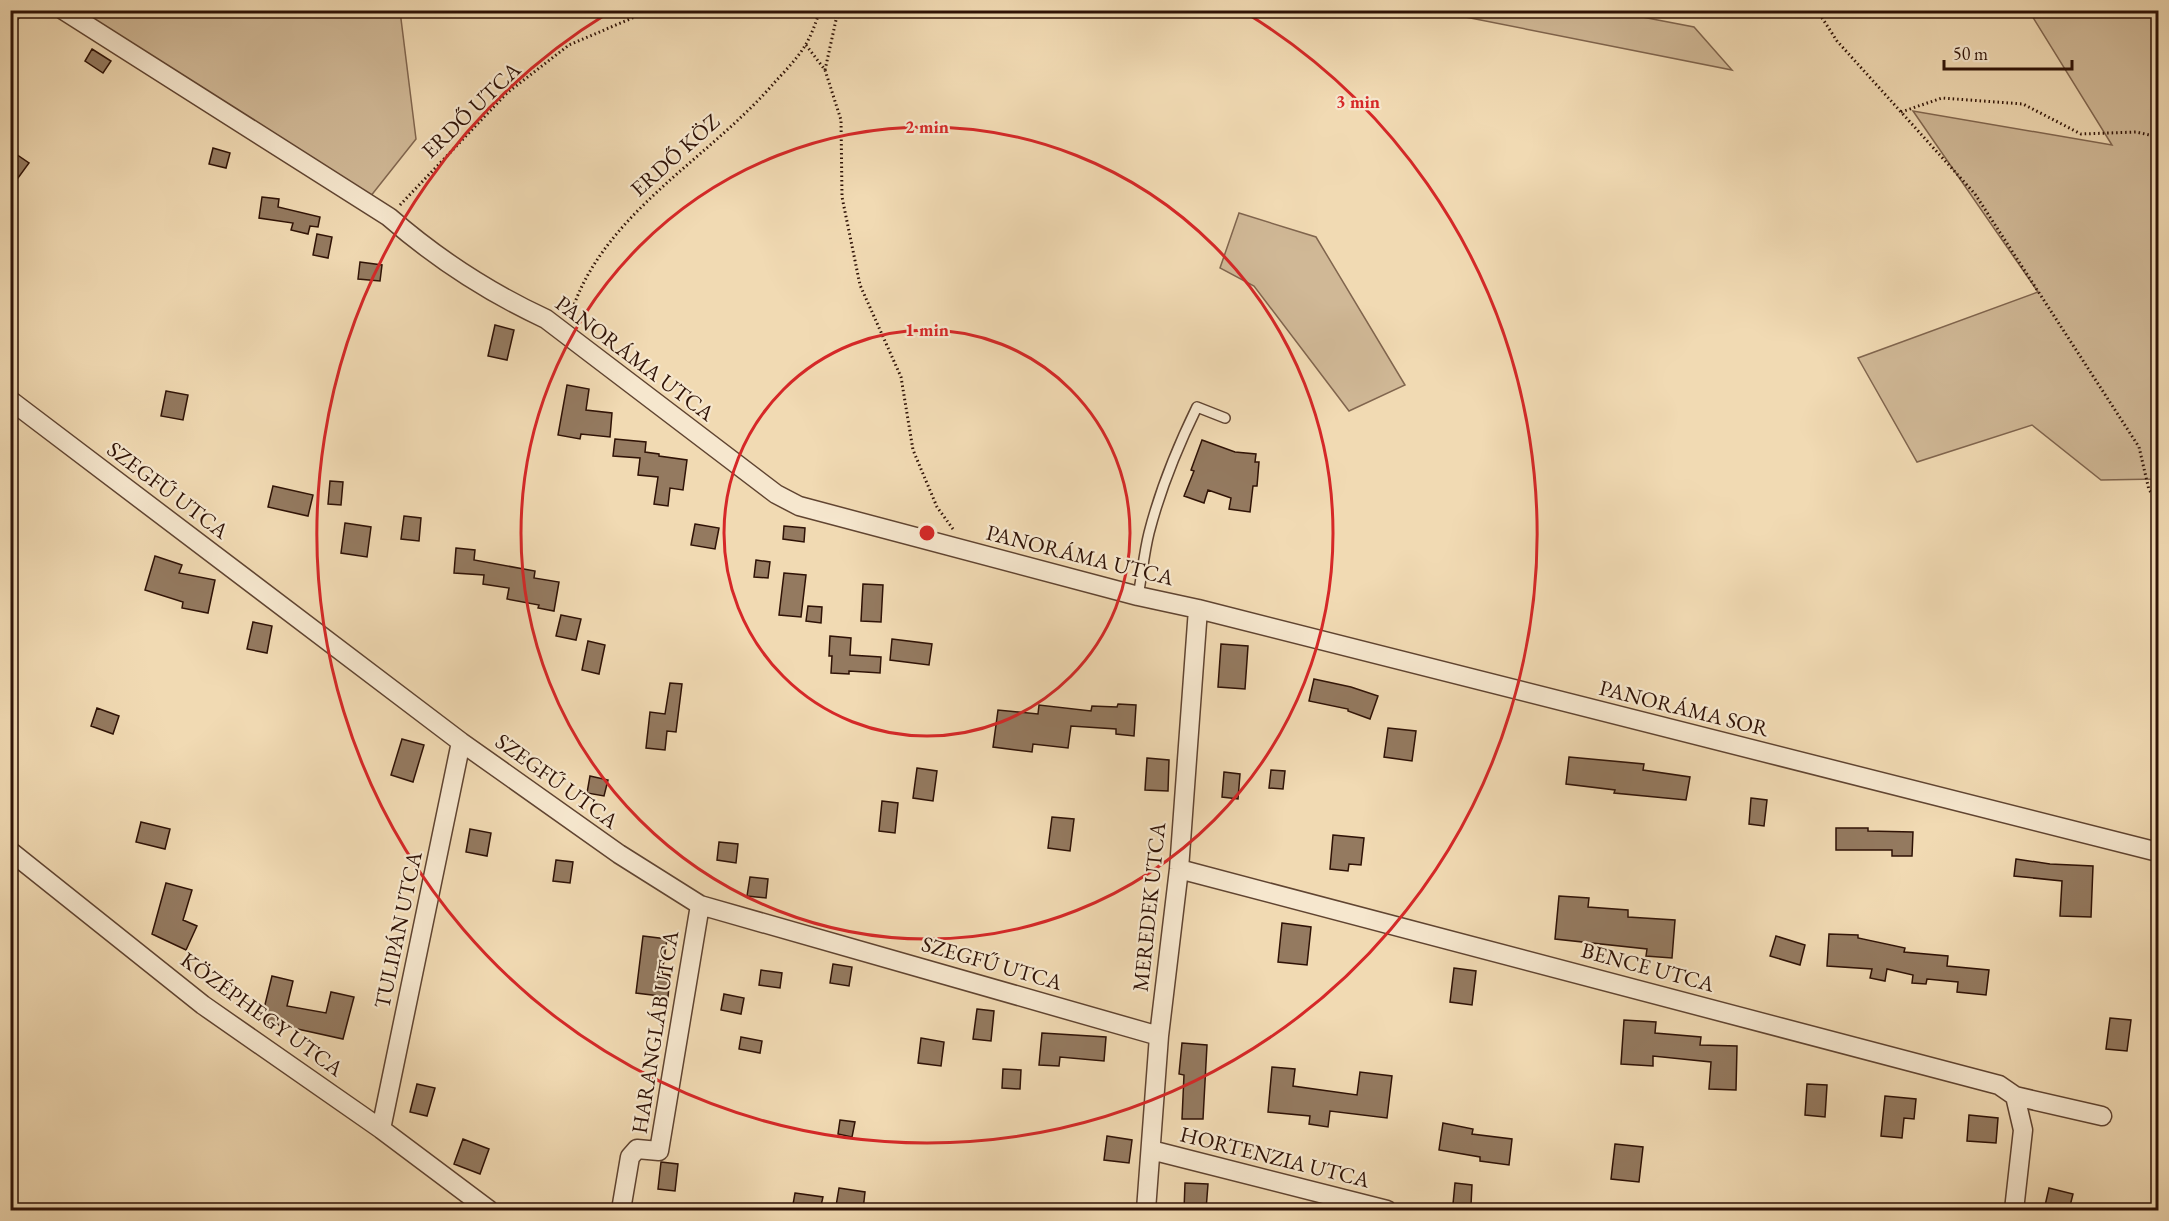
<svg xmlns="http://www.w3.org/2000/svg" width="2169" height="1221" viewBox="0 0 2169 1221" font-family="'EB Garamond',serif">
<rect width="100%" height="100%" fill="#f1dab3"/>
<filter id="stains"><feTurbulence type="fractalNoise" baseFrequency=".00333" numOctaves="4"/><feColorMatrix values="0 0 0 0 .2 0 0 0 0 .09 0 0 0 0 .02 0 0 0 .5 -.17"/></filter>
<radialGradient id="worn" r=".72"><stop offset=".6" stop-color="#630" stop-opacity="0"/><stop offset="1" stop-color="#630" stop-opacity=".3"/></radialGradient>
<path fill="#d0b896" stroke="#80654e" stroke-width="1.5" d="M56,11H400L416,139L366,202Z
M1435,11H1611L1694,27L1732,70Z
M2029,11H2158V479L2101,480L2032,425L1917,462L1858,358L2038,292L1913,111L2112,145Z
M1239,213L1316,237L1405,385L1349,411L1254,286L1220,268Z"/>
<path fill="#947a60" stroke="#2f1206" stroke-width="1.5" d="M92,49L111,61L103,73L85,61Z
M213,148L230,153L226,168L209,164Z
M10,150L29,163L10,189Z
M262,197L279,199L278,207L320,217L318,227L310,226L308,234L291,230L293,223L259,218Z
M317,234L332,237L328,258L313,255Z
M360,262L382,265L380,281L358,279Z
M495,325L514,330L507,360L488,356Z
M567,385L589,389L586,410L612,413L610,437L581,434L580,439L558,435Z
M166,391L188,395L183,420L161,416Z
M615,439L646,442L645,452L659,454V456L687,460L683,490L670,488L668,506L654,504L658,477L638,475L640,458L613,456Z
M1202,440L1235,452L1256,454L1255,462H1259L1257,486H1253L1250,512L1229,509L1231,498L1208,490L1204,503L1184,496L1194,471L1191,470Z
M330,481L343,482L341,505L328,504Z
M273,486L313,495L308,516L268,507Z
M404,516L421,518L419,541L401,539Z
M345,523L371,527L367,557L341,553Z
M695,524L719,528L715,549L691,545Z
M784,526L805,528L804,542L783,539Z
M456,548L475,550L474,560L535,571L534,578L559,582L554,611L538,608L539,605L507,599L509,588L483,584L484,575L454,573Z
M155,556L182,565L179,573L215,580L208,613L182,608L183,602L145,590Z
M756,560L770,562L768,578L754,577Z
M784,573L806,575L801,617L779,615Z
M863,584L883,585L881,622L861,621Z
M808,606L822,607L821,623L806,621Z
M561,615L581,619L576,640L556,636Z
M253,622L272,626L267,653L247,649Z
M830,636L851,638L850,655L881,657L880,673L849,671V674L831,673L832,656H829Z
M892,639L932,644L929,665L890,660Z
M588,641L605,645L599,674L582,670Z
M1221,644L1248,646L1245,689L1218,687Z
M1314,679L1351,687L1378,696L1370,719L1348,711V709L1309,701Z
M670,683L682,684L676,732L667,731L665,750L646,748L650,712L665,714Z
M1118,704L1136,705L1134,736L1116,734V729L1071,726L1068,748L1033,744L1032,752L993,747L998,710L1038,714L1039,705L1091,711L1092,706L1117,707Z
M97,708L119,716L113,734L91,726Z
M1388,728L1416,731L1412,761L1384,757Z
M402,739L424,745L413,782L391,775Z
M1569,757L1644,764L1643,770L1690,777L1686,800L1614,793L1615,790L1566,784Z
M1147,758L1169,760L1168,791L1145,790Z
M917,768L937,771L933,801L913,798Z
M1271,770L1285,771L1283,789L1269,788Z
M1224,772L1240,774L1238,799L1222,797Z
M590,776L608,780L604,796L587,793Z
M1751,798L1767,800L1764,826L1749,824Z
M882,801L898,803L895,833L879,831Z
M1052,817L1074,819L1070,851L1048,848Z
M141,822L170,829L165,849L136,842Z
M1836,828H1868V831L1913,832L1912,856H1892V850H1836Z
M470,829L491,833L487,856L466,852Z
M1333,835L1364,838L1361,865L1349,864L1348,871L1330,869Z
M719,842L738,844L736,863L717,860Z
M2016,859L2050,864L2093,866L2091,917L2060,916L2062,881L2014,876Z
M556,860L573,862L570,883L553,881Z
M750,877L768,879L766,898L747,896Z
M166,883L192,890L183,920L197,926L186,950L152,934Z
M1559,896L1589,898L1588,907L1628,910V917L1675,920L1672,958L1646,956L1647,949L1555,939Z
M1282,923L1311,927L1307,965L1278,962Z
M1829,934L1858,935V938L1905,948L1904,952L1948,956L1947,966L1989,970L1986,995L1957,992L1958,982L1927,979L1926,984L1912,983L1913,975L1887,969L1885,981L1870,978L1872,969L1827,966Z
M643,936L667,939L662,974L670,975L668,997L636,993Z
M1776,936L1805,945L1800,965L1770,956Z
M833,964L852,967L849,986L830,983Z
M1454,968L1476,971L1472,1005L1450,1002Z
M761,970L782,973L780,988L759,985Z
M272,976L293,981L287,1006L326,1013L331,992L354,997L343,1039L261,1021Z
M724,994L744,998L741,1014L721,1010Z
M977,1009L994,1011L991,1041L973,1039Z
M2110,1018L2131,1020L2127,1051L2106,1049Z
M1624,1020L1656,1022L1655,1033L1701,1037L1700,1045L1737,1046L1736,1090L1709,1089L1711,1062L1653,1056V1066L1621,1064Z
M1042,1033L1106,1037L1104,1061L1060,1057L1059,1066L1039,1065Z
M741,1037L762,1041L760,1053L739,1049Z
M921,1038L944,1042L941,1066L918,1063Z
M1182,1043L1207,1045L1203,1119H1182L1184,1075L1179,1074Z
M1272,1067L1295,1069L1293,1086L1357,1095L1360,1072L1392,1076L1387,1118L1330,1111L1328,1127L1309,1124L1310,1116L1268,1112Z
M1003,1069L1021,1070L1020,1089L1002,1088Z
M417,1084L435,1088L427,1116L410,1112Z
M1807,1084L1827,1085L1825,1117L1805,1115Z
M1885,1096L1916,1099L1914,1119L1904,1118L1902,1138L1881,1136Z
M1969,1115L1998,1118L1996,1143L1967,1141Z
M840,1120L855,1122L852,1137L838,1134Z
M1443,1123L1473,1129L1472,1134L1512,1139L1509,1165L1480,1161V1157L1439,1150Z
M1107,1136L1132,1140L1129,1163L1104,1160Z
M463,1139L489,1149L480,1174L454,1164Z
M1615,1144L1643,1147L1639,1182L1611,1179Z
M661,1162L678,1164L675,1191L658,1189Z
M1185,1183L1208,1184L1206,1210H1184Z
M1455,1183L1472,1185L1471,1205L1453,1204Z
M839,1188L865,1192L863,1210L836,1206Z
M2049,1188L2073,1194L2069,1210H2044Z
M795,1193L823,1197L820,1210H792Z"/>
<g fill="none" stroke-linecap="round" stroke-linejoin="round">
<g stroke="#604431" stroke-width="12">
<path id="lane" d="M1138,596C1142,575 1144,553 1149,533C1160,490 1178,446 1197,407L1225,418"/>
</g>
<g stroke="#604431" stroke-width="21">
<path id="street" d="M63,10L389,217C436,258 490,293 546,319L776,494L799,506L1138,596L1198,609L2158,852
M10,14L12,10
M10,400L461,742L619,854L700,905L1159,1036
M10,851L203,1005L381,1129L489,1210
M1179,869L1999,1085L2015,1096L2102,1116
M381,1129L461,742
M1151,1150L1387,1210
M621,1210L630,1157L637,1149L659,1151L700,905
M1146,1210L1159,1036L1179,869L1198,609
M2014,1210L2023,1130L2015,1096"/>
</g>
<path stroke="#2f1206" stroke-width="3" stroke-dasharray="1.5 3" stroke-linecap="butt" d="M1817,10L1837,41L1975,194L2139,447L2149,490L2158,500
M806,45L825,70L841,120L842,197L860,285L901,377L913,450L937,507L953,529
M825,70L836,20L842,10
M1901,112L1942,98L2023,104L2081,134L2136,132L2158,137
M400,205L507,93L569,45L651,10
M570,317C600,215 708,160 774,83C785,71 798,58 806,44C812,34 816,22 820,10"/>
<use href="#lane" stroke="#f6e7ce" stroke-width="9"/>
<use href="#street" stroke="#f6e7ce" stroke-width="18"/>
</g>
<g fill="none" stroke="#d62828" stroke-width="3">
<circle cx="927" cy="533" r="203"/>
<circle cx="927" cy="533" r="406"/>
<path d="M1246 13A610 610 0 1 1 608 13"/>
</g>
<g text-anchor="middle" dominant-baseline="central" stroke-width="4.5" stroke-linejoin="round" paint-order="stroke">
<g font-size="22" fill="#2f1206" stroke="#f6e7ce">
<text transform="translate(471 110) rotate(-44)">ERDŐ UTCA</text>
<text transform="translate(675 155) rotate(-42)">ERDŐ KÖZ</text>
<text transform="translate(635 358) rotate(37)">PANORÁMA UTCA</text>
<text transform="translate(168 490) rotate(37)">SZEGFŰ UTCA</text>
<text transform="translate(1080 555) rotate(14)">PANORÁMA UTCA</text>
<text transform="translate(1684 708) rotate(14)">PANORÁMA SOR</text>
<text transform="translate(557 781) rotate(36)">SZEGFŰ UTCA</text>
<text transform="translate(1149 907) rotate(-84)">MEREDEK UTCA</text>
<text transform="translate(398 930) rotate(-78)">TULIPÁN UTCA</text>
<text transform="translate(992 963) rotate(16)">SZEGFŰ UTCA</text>
<text transform="translate(1648 967) rotate(15)">BENCE UTCA</text>
<text transform="translate(262 1014) rotate(36)">KÖZÉPHEGY UTCA</text>
<text transform="translate(655 1032) rotate(-81)">HARANGLÁB UTCA</text>
<text transform="translate(1275 1157) rotate(14)">HORTENZIA UTCA</text>
</g>
</g>
<circle cx="927" cy="533" r="9" fill="#d62828" stroke="#f6e7ce" stroke-width="3"/>
<g font-size="18" text-anchor="middle" font-weight="bold" fill="#d62828" stroke="#f6e7ce" stroke-width="4.5" stroke-linejoin="round" paint-order="stroke">
<text x="1358" y="108">3 min</text>
<text x="927" y="133">2 min</text>
<text x="927" y="336">1 min</text>
</g>
<rect width="2169" height="1221" fill="none" stroke="#f1dab3" stroke-width="36"/>
<rect x="12" y="12" width="2145" height="1197" fill="none" stroke="#2f1206" stroke-width="3"/>
<rect x="18" y="18" width="2133" height="1185" fill="none" stroke="#2f1206" stroke-width="1.5"/>
<path d="M1944 60v9h128v-9" fill="none" stroke="#2f1206" stroke-width="3"/>
<text x="1953" y="60" font-size="18" fill="#2f1206" stroke="#f6e7ce" stroke-width="4.5" paint-order="stroke">50 m</text>
<rect width="100%" height="100%" filter="url(#stains)"/>
<rect width="100%" height="100%" fill="url(#worn)"/>
</svg>
